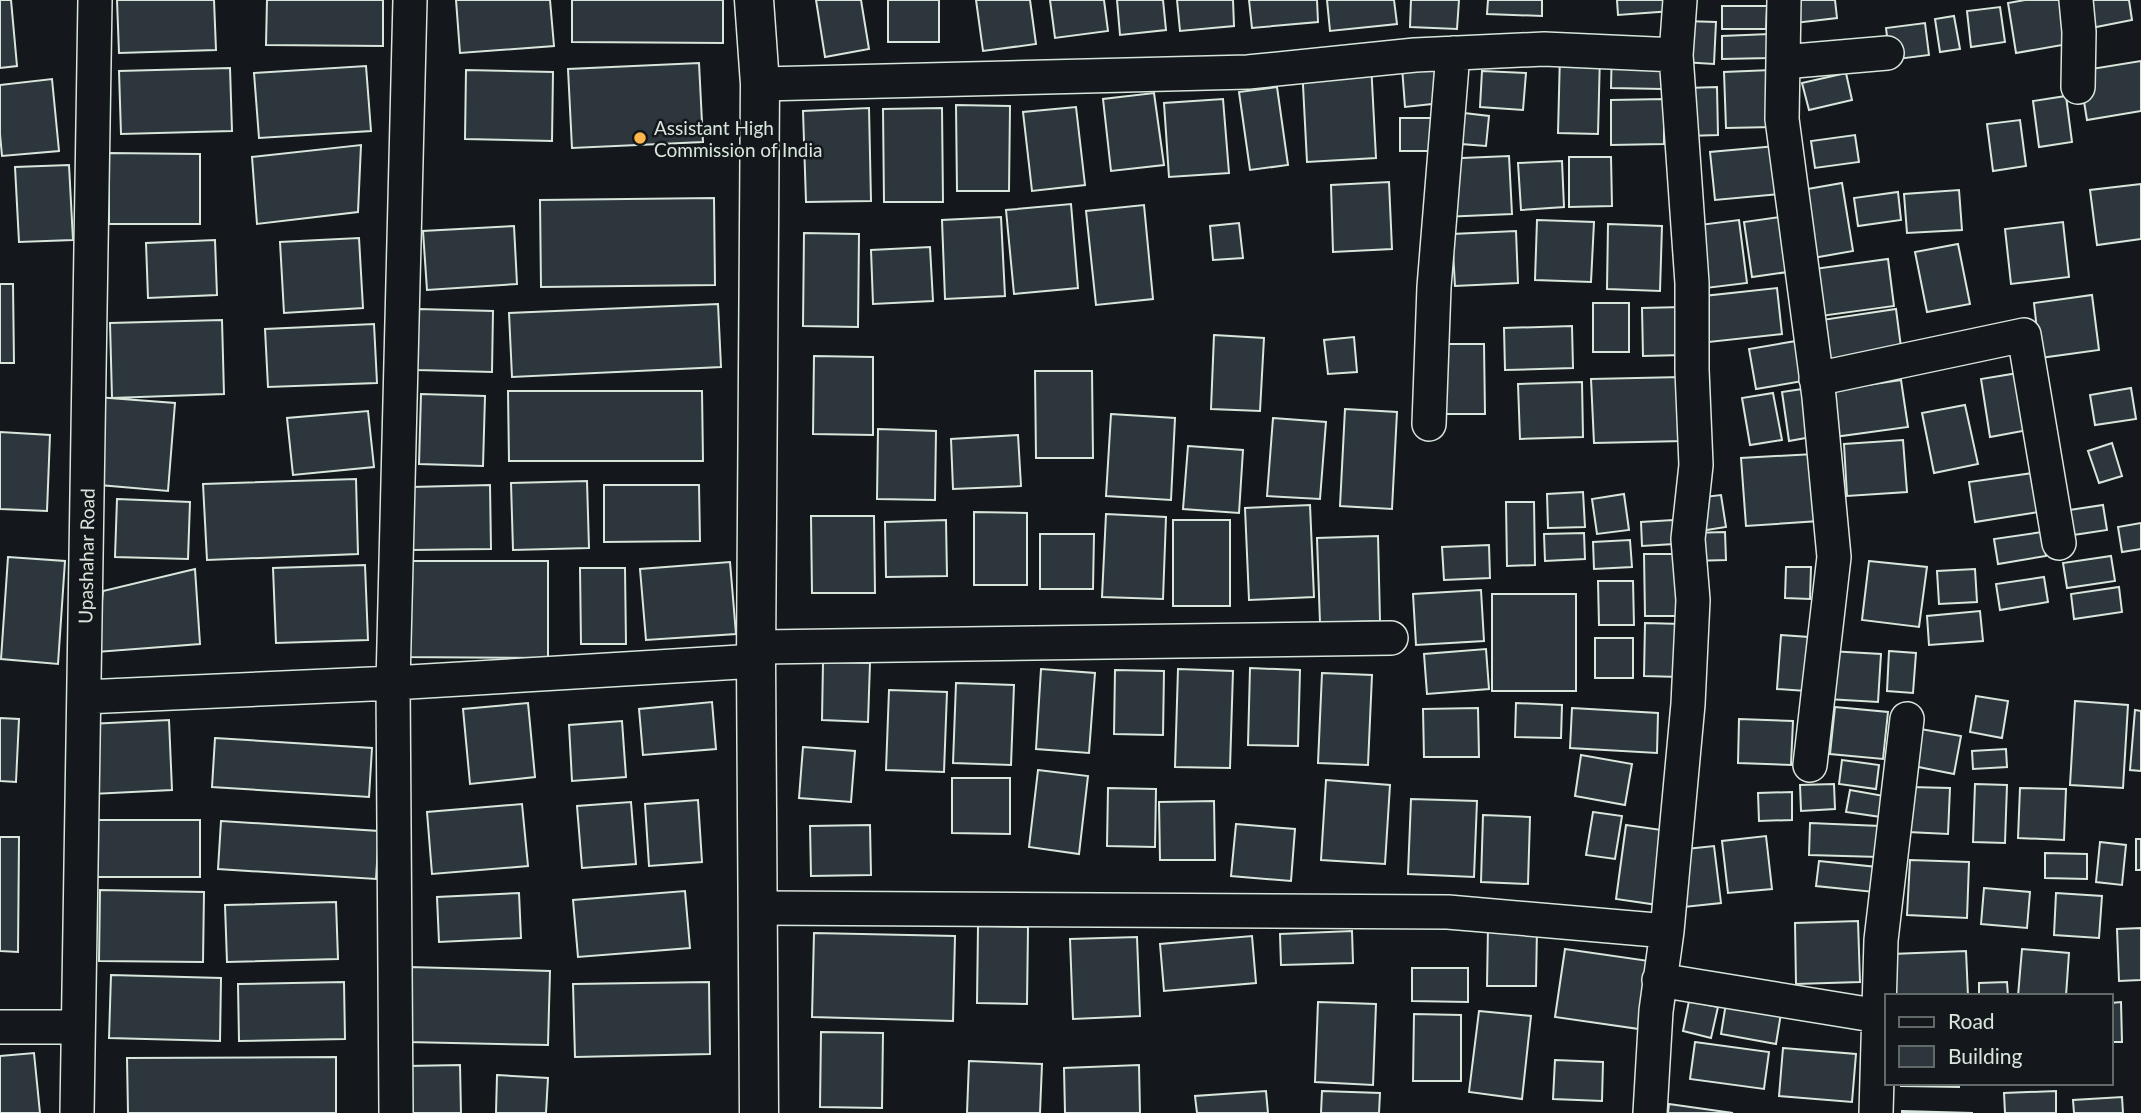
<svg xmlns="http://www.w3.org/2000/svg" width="2141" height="1113" viewBox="0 0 2141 1113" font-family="Lato,sans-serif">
<rect width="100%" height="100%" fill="#14181c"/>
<path fill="#2c363c" stroke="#d8e6dc" stroke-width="2" d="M0,0H11L17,66L0,68Z
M117,0H214L216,50L119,53Z
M267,0H383V46L266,45Z
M456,0H550L554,46L460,53Z
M572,0H723V43L572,42Z
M816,0H861L869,49L825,57Z
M888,0H939V42H888Z
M976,0H1030L1036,44L983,51Z
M1050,0H1104L1108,31L1055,38Z
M1117,0H1163L1166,30L1120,35Z
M1177,0H1233L1234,26L1180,31Z
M1249,0H1317L1318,22L1252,28Z
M1327,0H1394L1397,24L1330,31Z
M1411,0H1459L1457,29L1410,27Z
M1488,0H1542V16L1487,14Z
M1617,0H1671L1672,11L1618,15Z
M1792,0H1835L1837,18L1795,23Z
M2025,0H2061L2068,44L2016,53L2008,3Z
M2080,0H2129L2132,20L2086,29Z
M1722,6H1767L1766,29H1722Z
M2000,7L2005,42L1971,47L1967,11Z
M1954,16L1960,49L1940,52L1935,19Z
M1684,21L1716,22L1714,64L1682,62Z
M1925,23L1929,55L1890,60L1886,28Z
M1769,34V58L1722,59V36Z
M1612,42L1663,43L1662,89L1611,88Z
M1560,54L1600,55L1598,134L1558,133Z
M2141,61V111L2087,120L2079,71Z
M699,63L703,142L572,148L568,69Z
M1371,63L1376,158L1307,162L1302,66Z
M1437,64L1441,103L1405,107L1402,67Z
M366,66L371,131L259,138L254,73Z
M230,68L232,131L121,134L119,71Z
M466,70L553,72L552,141L465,139Z
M1771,70L1773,127L1726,128L1724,72Z
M1482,71L1526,73L1523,110L1480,107Z
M1846,73L1852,100L1809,110L1802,83Z
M52,79L59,151L2,156L0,134V85Z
M1277,87L1288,165L1250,170L1239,92Z
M1717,87L1718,135L1687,136L1686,88Z
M1154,93L1164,165L1111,171L1103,99Z
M2066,96L2072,142L2039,147L2033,101Z
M1223,99L1229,173L1169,177L1164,103Z
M1664,99V144L1611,145V100Z
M956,105L1010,106L1009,191H957Z
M1076,107L1085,185L1032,191L1023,112Z
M869,108L871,201L806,202L803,111Z
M942,108L943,202H884L883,109Z
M1464,113L1489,116L1486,146L1461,144Z
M1400,118H1441V151H1400Z
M2020,120L2026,166L1993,171L1987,124Z
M1855,135L1859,162L1815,168L1811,141Z
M361,145L358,212L257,224L252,157Z
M1776,146L1780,194L1715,200L1710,152Z
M109,153L200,154V224H109Z
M1509,156L1512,214L1442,217L1439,159Z
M1569,157H1611L1612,206L1569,207Z
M1562,161L1564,207L1521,210L1518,163Z
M69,165L73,240L19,242L15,167Z
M1389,182L1392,249L1333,252L1331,185Z
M1842,183L1853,251L1807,259L1796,191Z
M2141,184V239L2097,245L2090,190Z
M1959,190L1962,230L1907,233L1904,194Z
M1898,192L1901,220L1858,226L1854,198Z
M714,198L715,285L541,287L540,200Z
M1071,204L1078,288L1014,294L1006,210Z
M1144,205L1153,299L1096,305L1086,211Z
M1788,216L1795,271L1752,277L1744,222Z
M1001,217L1005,296L945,299L942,220Z
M1537,220L1594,222L1591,282L1535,280Z
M1739,220L1747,283L1706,288L1699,225Z
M2063,222L2069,277L2011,284L2005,229Z
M1239,223L1243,258L1213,260L1210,226Z
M1608,224L1662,226L1660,291L1607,289Z
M514,226L517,284L427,290L423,231Z
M1516,231L1518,283L1455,286L1452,234Z
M804,233L859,234L858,327L803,326Z
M359,238L363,308L284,313L280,242Z
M215,240L217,295L148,298L146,243Z
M1958,244L1970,304L1927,312L1915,252Z
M930,247L933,301L873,304L871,250Z
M1888,259L1894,306L1821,316L1814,269Z
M0,284H13L14,363H0Z
M1777,288L1782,334L1709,342L1704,296Z
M2092,295L2099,350L2040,358L2034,303Z
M1593,303H1629V352H1593Z
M718,304L721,367L512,377L509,313Z
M1682,307L1683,355L1643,356L1642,308Z
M418,309L493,311L492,372L417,370Z
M1896,309L1902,355L1829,366L1822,320Z
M222,320L224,394L112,398L110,323Z
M374,324L377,383L268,387L265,329Z
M1572,326L1573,368L1505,370L1504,328Z
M1214,335L1264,338L1260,411L1211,409Z
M1354,337L1357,372L1328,374L1324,340Z
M1796,341L1803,381L1756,389L1749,349Z
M1433,344H1484L1485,414H1433Z
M814,356L873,357V435L813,434Z
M1035,371H1092L1093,458H1036Z
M2018,373L2028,430L1990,437L1981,379Z
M1682,377L1684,441L1594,443L1591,379Z
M1901,380L1908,427L1834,437L1828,391Z
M1582,382L1583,437L1520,439L1518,384Z
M1809,388L1817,436L1789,441L1782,392Z
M2131,388L2136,419L2095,425L2090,395Z
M508,391H702L703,461H509Z
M1773,393L1782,440L1750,445L1742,398Z
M421,394L485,396L483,466L419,464Z
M96,397L175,403L168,491L88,484Z
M1965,405L1978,464L1934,473L1922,413Z
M1345,409L1397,412L1392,509L1340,506Z
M368,411L374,467L293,475L287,418Z
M1111,414L1175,418L1171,500L1106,496Z
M1273,418L1326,422L1320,499L1267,496Z
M878,429L936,431L935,500L877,499Z
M0,432L50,435L47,511L0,509Z
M1018,435L1021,486L953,489L951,439Z
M1903,440L1907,492L1847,496L1844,444Z
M2112,443L2122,476L2099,483L2088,451Z
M1188,446L1243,450L1239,513L1183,509Z
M1814,454L1819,521L1746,526L1741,458Z
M2033,473L2039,512L1975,522L1969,482Z
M356,479L358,554L207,560L203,484Z
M587,481L589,548L513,550L511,483Z
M490,485L491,549L412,550L411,487Z
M604,485H699L700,541L604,542Z
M1583,492L1585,527L1548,528L1547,494Z
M1624,494L1629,530L1597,534L1592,499Z
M1721,495L1726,527L1700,531L1695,498Z
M117,499L190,502L188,559L115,557Z
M1506,502H1534L1535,565L1507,566Z
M1310,505L1314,597L1249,600L1245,508Z
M2103,505L2107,530L2060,537L2056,512Z
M974,512L1027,513V585H974Z
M1106,514L1166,517L1163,599L1102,597Z
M811,516H874L875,593H812Z
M946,520L947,576L886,577L885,522Z
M1173,520H1230V606H1173Z
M1673,520L1674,544L1642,546L1641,522Z
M2141,523V549L2122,552L2118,527Z
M1725,532L1726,560L1692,561L1691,533Z
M2042,532L2046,556L1998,564L1994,539Z
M1584,533L1585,559L1545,561L1544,534Z
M1040,534H1094L1093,589H1040Z
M1378,536L1380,621L1320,623L1317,538Z
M1630,540L1632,567L1594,569L1593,542Z
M1489,545L1490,578L1444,580L1442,547Z
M1644,554H1678L1679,616H1645Z
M2111,556L2115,581L2067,588L2063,563Z
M8,557L65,561L58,664L1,659Z
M397,561H548V658L397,657Z
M1869,561L1927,567L1919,627L1862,620Z
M730,562L736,634L646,640L640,569Z
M365,565L368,640L276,643L273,568Z
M1786,567H1811L1810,599L1785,598Z
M580,568H625L626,644H581Z
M195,569L200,644L97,652L103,591Z
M1975,569L1977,602L1939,604L1937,571Z
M2044,577L2048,602L2000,610L1996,584Z
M1598,581H1633L1634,625H1599Z
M2119,587L2122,612L2074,619L2071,594Z
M1481,590L1484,641L1416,645L1413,594Z
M1492,594H1576V691H1492Z
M1980,611L1983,641L1929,645L1927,616Z
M1645,623L1682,624L1680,677L1644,676Z
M1781,635L1809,637L1806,691L1777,689Z
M1595,638H1633V678H1595Z
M1486,649L1489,689L1427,694L1424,654Z
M1829,651L1881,654L1878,702L1827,699Z
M1889,651L1916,653L1913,693L1887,691Z
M823,662L870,663L868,722L822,720Z
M1250,668L1300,670L1298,746L1248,745Z
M1041,669L1095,673L1089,753L1036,749Z
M1178,669L1233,671L1230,768L1175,767Z
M1115,670L1164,671L1163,735L1114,734Z
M1322,673L1372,675L1368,765L1318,763Z
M956,683L1014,685L1011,765L953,763Z
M889,690L947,692L944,772L886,770Z
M1976,696L2008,701L2002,738L1970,732Z
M2075,701L2128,705L2123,788L2070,785Z
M712,702L716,749L643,755L639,709Z
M528,703L535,777L470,784L463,709Z
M1516,703L1562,705L1561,738L1515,737Z
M1835,707L1888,712L1883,759L1830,754Z
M1478,708L1479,757H1424L1423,709Z
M1572,708L1658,713L1657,753L1570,748Z
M2135,710L2141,711V771L2130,770Z
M0,718L19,719L16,782L0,781Z
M1739,719L1793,721L1791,765L1738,763Z
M169,720L172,790L92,794L89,724Z
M622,721L626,777L572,781L569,725Z
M1909,727L1961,736L1954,774L1903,764Z
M215,738L372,748L369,797L212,787Z
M803,747L855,751L851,802L799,798Z
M2006,749L2007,767L1973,769L1972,751Z
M1581,755L1632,764L1625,805L1575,796Z
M1842,760L1879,765L1876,789L1839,784Z
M1038,770L1088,776L1079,854L1029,847Z
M952,778H1010V834L952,833Z
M1326,780L1390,785L1385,864L1321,860Z
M1834,784L1835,809L1801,811L1800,785Z
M1975,784L2007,785L2005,843L1973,842Z
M1910,787L1950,788L1948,834L1908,832Z
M1108,788L1156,789L1155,847L1107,846Z
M2020,788L2066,789L2064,840L2018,838Z
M1850,790L1884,796L1881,817L1846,812Z
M1792,792V820L1759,821L1758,793Z
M1411,799L1477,801L1474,877L1408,874Z
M698,800L702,862L649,866L645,804Z
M1214,801L1215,860H1160L1159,802Z
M631,802L636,864L582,868L577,806Z
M522,804L528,866L432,874L427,812Z
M1593,812L1622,816L1615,859L1586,855Z
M1483,815L1530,817L1528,884L1481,882Z
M96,820H200V877H96Z
M221,821L379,831L376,879L218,869Z
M1810,823L1880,826L1879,857L1809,855Z
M1236,824L1295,829L1291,881L1231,876Z
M870,825L871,875L811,876L810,826Z
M1626,825L1669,831L1658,905L1616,899Z
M1766,836L1772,889L1728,893L1722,841Z
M0,837H19L18,952L0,951Z
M2136,839H2141V870H2136Z
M2100,842L2126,845L2122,885L2096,882Z
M1714,846L1721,903L1684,907L1677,850Z
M2045,853L2087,854V879L2045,878Z
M1910,860L1969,862L1967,918L1907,915Z
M1819,861L1877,867L1874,892L1816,886Z
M1984,888L2030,892L2027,928L1981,924Z
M100,890L204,892L203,962L99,961Z
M685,891L690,948L578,957L573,900Z
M519,893L521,938L439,942L437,897Z
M2056,893L2102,896L2099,938L2054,935Z
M336,902L338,959L227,962L225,905Z
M1858,921L1860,982L1796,984L1795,923Z
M978,926L1028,927L1027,1004L977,1003Z
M1488,926L1537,927L1536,986H1487Z
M2141,928V980L2119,981L2117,929Z
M1352,931L1353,963L1281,965L1280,934Z
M814,933L955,936L953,1021L812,1017Z
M1252,936L1256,983L1164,991L1160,944Z
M1137,937L1140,1016L1073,1019L1070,939Z
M1565,949L1656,962L1646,1030L1555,1017Z
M2022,949L2069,953L2066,996H2018Z
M1966,951L1968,996H1893L1892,954Z
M409,967L550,971L548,1045L407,1042Z
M1412,968H1468V1002L1412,1001Z
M111,975L221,978L220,1041L109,1038Z
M344,982L345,1039L239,1041L238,984Z
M709,982L710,1054L575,1057L573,984Z
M2007,982L2008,996H1979V983Z
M1689,1001L1718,1007L1711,1038L1683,1031Z
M1318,1002L1376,1004L1373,1085L1315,1082Z
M2121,1002L2122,1042H2111V1003Z
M1726,1003L1781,1013L1776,1044L1721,1034Z
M1479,1011L1531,1016L1522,1099L1469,1092Z
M1414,1014L1461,1015V1081H1413Z
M821,1032L883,1033L882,1108L820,1107Z
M1695,1042L1769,1052L1764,1089L1690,1079Z
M1783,1048L1856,1054L1852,1102L1779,1096Z
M34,1053L40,1113H0V1056Z
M336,1057V1113H128L127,1058Z
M1555,1060L1603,1062L1602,1101L1553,1099Z
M969,1061L1042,1064L1040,1113H967Z
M460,1065L461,1113H408L407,1066Z
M1139,1065L1140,1113H1065L1064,1068Z
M497,1075L548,1078L546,1113H496Z
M1901,1083H1959V1087L1901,1086Z
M1266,1091L1268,1113H1197L1195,1096Z
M1322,1091L1380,1093L1379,1113H1321Z
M2056,1091V1113H2005L2004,1093Z
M2122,1097L2123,1113H2074L2073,1100Z
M1669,1104L1733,1113H1668Z
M1902,1111L1973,1113H1902Z"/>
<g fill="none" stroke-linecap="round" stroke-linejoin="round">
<g stroke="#d8e6dc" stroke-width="36">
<path id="minor" d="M1784,0L1782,119L1819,397L1834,557L1810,765
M2076,0L2079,32L2078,87
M1783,62L1887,53
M760,84L1248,72L1415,55L1544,49L1676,55
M1816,379L2024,335L2059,543
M1429,424L1434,287L1453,53
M757,647L1391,638
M84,697L393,683L756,661
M757,908L1448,912L1667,931
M1659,980L1879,1016
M0,1027H78
M77,1113L95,0
M396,1113L393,683L410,0
M1650,1113L1656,1011L1667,931L1688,704L1693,600L1688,539L1696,465L1692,370V283L1676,55L1680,0
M1876,1113L1881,940L1907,719"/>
</g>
<g stroke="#d8e6dc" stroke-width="41">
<path id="tertiary" d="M754,0L760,84L756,661L759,1113"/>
</g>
<use href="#minor" stroke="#14181c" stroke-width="33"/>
<use href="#tertiary" stroke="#14181c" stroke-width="38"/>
</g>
<circle fill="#ffb74d" stroke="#14181c" stroke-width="2.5" cx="640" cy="138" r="7"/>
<g text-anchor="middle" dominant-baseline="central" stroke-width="5" stroke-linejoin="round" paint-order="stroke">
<g font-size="19" fill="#d8e6dc" stroke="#14181c" text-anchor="start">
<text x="654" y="127">Assistant High<tspan x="654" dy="22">Commission of India</tspan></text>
</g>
<g font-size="19" fill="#d8e6dc" stroke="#14181c">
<text transform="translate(86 556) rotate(-89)">Upashahar Road</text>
</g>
</g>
<rect x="1885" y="994" width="228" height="91" fill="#14181c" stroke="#626a69" stroke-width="2"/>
<rect x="1899" y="1017" width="35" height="10" fill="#14181c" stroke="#626a69" stroke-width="2"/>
<text x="1948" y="1029" font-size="21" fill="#d8e6dc">Road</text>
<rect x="1899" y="1046" width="35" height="21" fill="#2c363c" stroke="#626a69" stroke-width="2"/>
<text x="1948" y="1064" font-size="21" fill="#d8e6dc">Building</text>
</svg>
